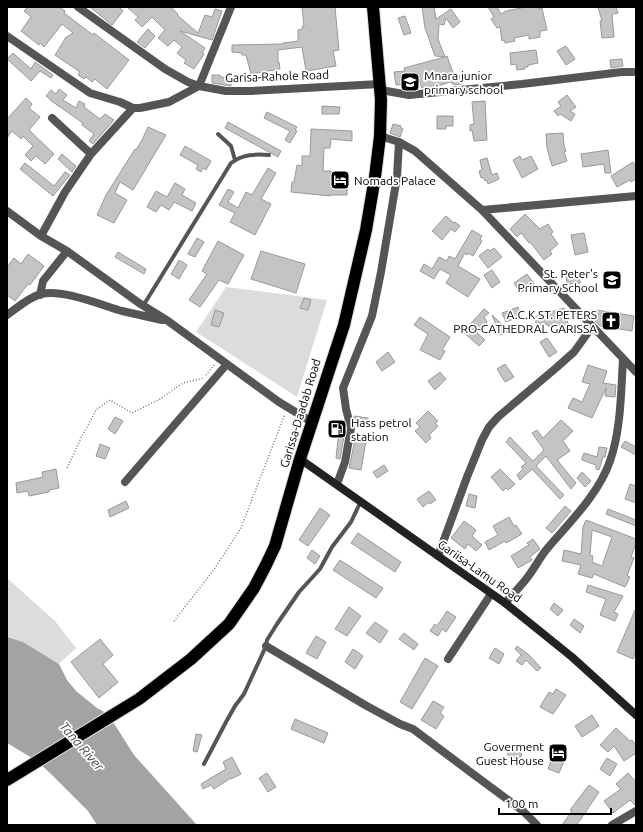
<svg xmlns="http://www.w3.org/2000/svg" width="643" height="832" viewBox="0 0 643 832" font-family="Ubuntu,sans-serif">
<rect width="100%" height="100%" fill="#fff"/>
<path fill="#dcdcdc" d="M226,287L327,300L297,397L196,332Z
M7,578L55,621L76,648L59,664L23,642L7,637Z"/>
<path fill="#a3a3a3" d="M7,637L23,642L59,664L67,680L76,691L97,708L108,714L134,755L197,825H97L88,811L51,774L37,761L7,743Z"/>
<path fill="#c4c4c4" stroke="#999" fill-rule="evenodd" d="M28,7H60L65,11L64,13L85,29L93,35L94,33L129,60L107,89L95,79L92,82L86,77L84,79L78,75L80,72L55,55L65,39V38L73,33L62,24L44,47L40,43L39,45L21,31L31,17L24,11Z
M90,7H119L123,11L112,25Z
M127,7H171L178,14L177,15L198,33L205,15L212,17L215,9L222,11L212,40L180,31L205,48L202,53L204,54L194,69L184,63L186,60L177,53L182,47L174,40L168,46L158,38L165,30L152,17L142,27L135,20L138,17Z
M302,7H335L339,50L333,51L336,66L306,71L302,47L278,50V63L279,62L280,69L251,74L246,55H242V53L232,52V45L283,44V43L298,41V30L303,29L302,26H304Z
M422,7H434L436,19L451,9L460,22L453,28L446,18L444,25L439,24L438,39L445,57L447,56L456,81L460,75L465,78L461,84L455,85L450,82L438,86L422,88L417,73L403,77L404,84L396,85L394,72L405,71L404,68L445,57L435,56L425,28Z
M488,7H497L501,14L506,11L526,7H539V9L542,8L547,30L540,31V37L529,39V35L514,38L515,41L505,43L504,40L502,41L500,27L497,28L491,19L494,17Z
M598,7H616L618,13L612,14L614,37L602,38L600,21H602Z
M405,16L411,33L404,35L398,18Z
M148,29L155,36L145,48L137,42Z
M566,46L575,59L566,65L557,51Z
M536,50L538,63L528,65V67H524L525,69L517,70L516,64L511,65L510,53Z
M13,53L31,69L35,62L53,75L51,78L40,71L31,81L7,59Z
M622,59L623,66L611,68L610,60Z
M212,75H220V77L232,78L231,86L212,83Z
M59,89L67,95L63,100L76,108L79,101L85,104L84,107L100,119L105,114L114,120L93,144L89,141L94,134L82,125L83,123L50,100V99L46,96L51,90L56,94Z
M567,95L576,107L570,111L575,114L571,121L560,114L558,116L554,111L561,106L558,102Z
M26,98L32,104L29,108L40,117L29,130L54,154L45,164L36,156L31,161L25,155L33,146L23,136L21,139L12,131L7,138V119Z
M485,101L487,140L474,141L472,130L470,131V125L474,124L472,102Z
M322,106L340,107L339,114H322Z
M267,112L297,127L295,130L297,131L290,143L285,140L290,131L264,118Z
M437,116H453V126H446V129H437Z
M228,122L281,151L278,157L225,128Z
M393,124L401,126V128L403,129L400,137L390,133Z
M148,127L166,135L133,190L120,182L115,193L127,200L114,223L97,215L106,195L135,149L136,150L142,140Z
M311,129L352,131V141L331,139L330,148H324L323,171H331V176L344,179L342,187H347V195H330V196L291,192L292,182H294L297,165L302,166V156H310Z
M563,133L564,145L566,151L564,152L567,161L552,166L547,148L546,134Z
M185,146L211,161L206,170L203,168L201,172L196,169L198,165L180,155Z
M608,150L611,173H605L604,164L583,167L581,154Z
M62,154L76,166L72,172L58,159Z
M520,156L522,160L531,156L538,169L522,178L513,160Z
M487,158L492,175L497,173L499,179L488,184L487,180L485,181L483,177L481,178L479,171L482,170L480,160Z
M633,162L636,166V179L631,182L630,180L617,187L611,176Z
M25,163L54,186L65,172L70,175L53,196L20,169Z
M268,168L276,173L261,199L271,204L255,235L230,222L235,213L219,205L228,189L234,192L228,202L238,208L246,192L252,195Z
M175,183L185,189L182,195L196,203L192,211L174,202L169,210L161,205L156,212L147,207L156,191L167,197Z
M525,214L540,229L548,224L553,232L551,234L558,244L550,251L552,254L544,260L530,242L529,243L521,233L517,237L510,229Z
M446,216L454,223L455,222L460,226L455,232L451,229L442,240L432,231Z
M472,230L482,236L480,239L482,241L473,256L468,253L467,255L465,253L458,266L480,279L468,297L446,283L451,275L440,269L434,279L420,271L424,264L432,269L439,257L447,261L449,256L455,259Z
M584,233L588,252L575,255L571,235Z
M197,238L204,242L195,257L188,254Z
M218,241L244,255L228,284L219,280L200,307L189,300L207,274L202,271Z
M494,248L502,257L488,268L479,256L488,249L490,251Z
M261,251L305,264L296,293L251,279Z
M118,252L146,269L144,274L115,257Z
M28,254L44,266L30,285L28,284L15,301L7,295V267L14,258L21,264Z
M179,260L187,265L179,279L171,274Z
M492,270L500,282L492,288L484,275Z
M579,273L580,283L567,285L566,275Z
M527,274L534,284L520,293L514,283Z
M304,298L311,300L308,310L300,308Z
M518,307L521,316L506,322L502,313Z
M564,308L569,328L558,331L556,324L548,326L547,324L537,326L534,317Z
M484,309L489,313L484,317L487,322L477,333L485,340L479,346L463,332Z
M215,310L224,313L219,327L211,325Z
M597,310L634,316L632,331L600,326L595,321Z
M492,315L505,327L507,332L500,335Z
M420,317L450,337L442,350L445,351L440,360L420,350L428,334L414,325Z
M547,338L557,352L549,357L540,342Z
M388,352L395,362L382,371L376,362Z
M505,364L514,377L505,382L497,369Z
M588,365L607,371L603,383L616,385L615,397L605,396L606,388L592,418L568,408L573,398L582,402L590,384L582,382Z
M440,372L446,379L435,390L428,381Z
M428,411L438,421L435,423L438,426L429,435L431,438L426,443L415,431L420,427L416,423Z
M354,416L368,418L367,425L355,423Z
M115,417L123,421L115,434L108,429Z
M561,420L573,431L563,441L570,451L557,460L576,483L571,489L546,456L536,466L564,495L560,499L532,469L520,480L517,475L523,469L521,467L526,463L506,442L510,437L533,461L544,450L532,433L537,430L543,438Z
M339,430L345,431L340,459L336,458Z
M355,439L366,441L361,470L349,468Z
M625,441L636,447V455L621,447Z
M100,444L110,448L105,459L96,456Z
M599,447L607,448L605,457H603L599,470L596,469V465L582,460V458L584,453L597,457Z
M384,465L388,471L377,478L373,472Z
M56,469L59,488L49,490V492L29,496L28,491L17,493L16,483L43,477L42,472Z
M500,469L515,484L508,490L506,488L503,491L491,477Z
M582,472L591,481L585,487L577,478Z
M630,484L636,486V503L625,499Z
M429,491L436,500L430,504L429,502L423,507L417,499Z
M469,494L477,496L475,508L466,506Z
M126,501L129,508L110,517L108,510Z
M565,506L571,511L552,533L546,528Z
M320,508L330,515L308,546L299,540Z
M608,509L636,520V526L606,514Z
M509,517L514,526L516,525L522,534L506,543L505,541L489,550L485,542L498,535L493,526Z
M586,520L636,539V543L631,557L634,558L627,576L630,577L625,587L594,574L592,578L578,574L581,565L562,561L564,550L581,554L583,527ZM592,530L612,537L602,566L592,562L593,556L590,555Z
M464,521L476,530L472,536L482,545L476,551L468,544L465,549L451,538Z
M358,533L401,562L395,572L351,543Z
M533,539L540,549L530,557L532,560L518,568L511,556L529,545L527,543Z
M312,550L320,556L315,564L307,558Z
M340,560L383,588L376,598L333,570Z
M588,585L623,596L614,612L618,614L615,621L600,615L606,599L586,592Z
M554,603L563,610L558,616L550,609Z
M349,607L361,616L347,636L335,629Z
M636,608V651L633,659L617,652Z
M447,611L456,617L446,632L442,629L438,636L430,631L435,624L437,626Z
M574,619L584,626L580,633L570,625Z
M375,622L388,631L380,643L366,633Z
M404,633L418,644L414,650L399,639Z
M316,636L326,642L317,659L306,653Z
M100,639L113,655L103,664L118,682L99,698L71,662Z
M517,646L529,655L541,668L537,671L526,660L522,665L516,661L521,655L515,649Z
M495,648L504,654L499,664L489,658Z
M353,649L363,656L355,669L345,662Z
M425,658L438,666L412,709L400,702Z
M556,689L566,695L553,714L540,707L549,692L553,694Z
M433,701L444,707L440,713L444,716L436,729L421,720Z
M592,715L599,726L582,737L575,726Z
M295,719L328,733L324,743L291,729Z
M616,728L630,741L632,740L636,746V753L624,761L614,746L608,752L600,745Z
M196,734L202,735L197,752L193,751Z
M511,747L522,754L518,761L507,754Z
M555,750L567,754L559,773L548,769Z
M232,757L241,774L231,779V778L214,789L211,785L203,789L201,784L226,769L223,762Z
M607,758L617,764L610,776L600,769Z
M267,773L276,787L268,792L259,778Z
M628,773L636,782V806L630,800L613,813L604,801L621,789L616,784Z
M589,785L599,792L581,819L576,825H562L572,811L570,810Z"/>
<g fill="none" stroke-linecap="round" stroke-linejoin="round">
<g stroke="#dbdbdb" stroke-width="14">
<path id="highway" d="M7,780L139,699L191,659L229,624L254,588L266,565L275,546L300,459L344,325L366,230L375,177L380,136L381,100L373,7"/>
</g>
<path stroke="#777" stroke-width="1.5" stroke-dasharray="1 2" stroke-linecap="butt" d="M206,375L215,364
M67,468L81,438L96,410L110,400L132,413L160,399L183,383L204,378
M174,621L213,571L241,528L285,414"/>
<path stroke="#555" stroke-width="4" d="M218,134L231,146L235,160
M143,306L231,163C243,154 255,154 269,155
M204,764L226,722L235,706L244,694L266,646L267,640L277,624L299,592L320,569L332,547L351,522L361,501"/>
<path stroke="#555" stroke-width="8" d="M78,7L165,69L188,82L199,86L226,91H251L380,84
M7,36L90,93L120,102L133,108H140L169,102L199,86L231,7
M381,90L409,95L522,84L622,72H636
M380,136L399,142L415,151L482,210L636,372
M91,154L133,108
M482,210L636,196
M7,211L41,236L67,251L139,303L168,321L279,402L312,422
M41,236L65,192L91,154L52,118
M40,295L43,281L67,251
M7,315C17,308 29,297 41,294C63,289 101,305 122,311C135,314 149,317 162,320
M125,482L227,364
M337,484L345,462L351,428L346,409L343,388L372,316L381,272L397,177L399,142
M438,556L467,477L482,440L489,427L498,417L556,368L574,352L592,327
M505,603C512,595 520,587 527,578C534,569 539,559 546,550C568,524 599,494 610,461C621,430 621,392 623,359
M266,646L365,705L400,724L413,729L473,774L523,811L537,825
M448,659L491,594
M612,825L636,811"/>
<path stroke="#222" stroke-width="8" d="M300,459L505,603L572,657L636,715"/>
<use href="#highway" stroke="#000" stroke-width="12"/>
</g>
<defs>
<g id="school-square" transform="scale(1)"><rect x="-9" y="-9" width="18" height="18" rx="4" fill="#000" stroke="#fff"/><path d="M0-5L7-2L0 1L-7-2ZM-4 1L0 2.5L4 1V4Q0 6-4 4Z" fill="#fff"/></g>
<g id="hotel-square" transform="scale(1)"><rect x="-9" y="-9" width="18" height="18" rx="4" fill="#000" stroke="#fff"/><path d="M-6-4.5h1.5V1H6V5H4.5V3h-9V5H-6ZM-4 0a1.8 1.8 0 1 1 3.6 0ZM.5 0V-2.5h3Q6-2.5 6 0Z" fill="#fff"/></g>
<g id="church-square" transform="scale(1)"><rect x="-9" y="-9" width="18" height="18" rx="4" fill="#000" stroke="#fff"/><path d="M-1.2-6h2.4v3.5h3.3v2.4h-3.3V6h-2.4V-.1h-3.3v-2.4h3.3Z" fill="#fff"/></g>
<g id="fuel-square" transform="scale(1)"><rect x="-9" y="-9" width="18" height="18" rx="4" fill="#000" stroke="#fff"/><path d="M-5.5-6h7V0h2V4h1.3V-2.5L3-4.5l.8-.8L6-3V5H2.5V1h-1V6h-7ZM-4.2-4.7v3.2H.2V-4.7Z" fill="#fff"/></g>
</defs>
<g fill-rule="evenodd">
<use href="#school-square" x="410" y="82"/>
<use href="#hotel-square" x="340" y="180"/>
<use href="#school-square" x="612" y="280"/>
<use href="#church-square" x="611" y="321"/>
<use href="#fuel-square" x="337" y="429"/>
<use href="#hotel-square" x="558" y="753"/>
</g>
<g text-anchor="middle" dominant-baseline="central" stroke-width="3.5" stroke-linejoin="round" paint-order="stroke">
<g font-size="12" fill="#000" stroke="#fff" text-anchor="start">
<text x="424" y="75">Mnara junior<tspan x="424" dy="14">primary school</tspan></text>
<text x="354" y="180">Nomads Palace</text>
<text x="598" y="273" text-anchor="end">St. Peter's<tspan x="598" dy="14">Primary School</tspan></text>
<text x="597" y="314" text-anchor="end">A.C.K ST. PETERS<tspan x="597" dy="14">PRO-CATHEDRAL GARISSA</tspan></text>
<text x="351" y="422">Hass petrol<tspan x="351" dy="14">station</tspan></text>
<text x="544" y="746" text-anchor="end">Goverment<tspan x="544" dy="14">Guest House</tspan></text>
</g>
<g font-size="12" fill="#000" stroke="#fff">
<text transform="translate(277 76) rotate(-2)">Garisa-Rahole Road</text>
<text transform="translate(300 413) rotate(-73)">Garissa-Daadab Road</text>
<text transform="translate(480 571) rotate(35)">Gariisa-Lamu Road</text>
</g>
<g font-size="13" font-style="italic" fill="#444" stroke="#fff">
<text transform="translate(82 746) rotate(49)">Tana River</text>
</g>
</g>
<rect width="643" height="832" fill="none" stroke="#000000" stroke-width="16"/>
<path d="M499 808v6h112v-6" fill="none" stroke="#000000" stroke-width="2"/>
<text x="505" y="808" font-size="12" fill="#000000" stroke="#ffffff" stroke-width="3" paint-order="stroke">100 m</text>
</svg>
